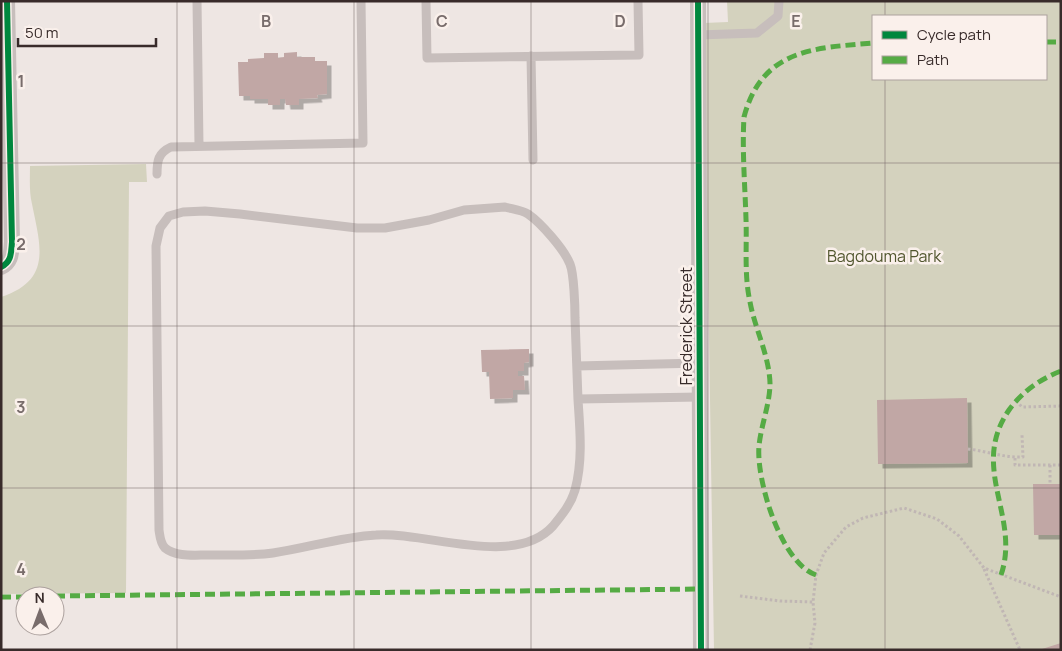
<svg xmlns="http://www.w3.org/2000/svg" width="1062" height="651" viewBox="0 0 1062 651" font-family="Manrope,sans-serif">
<defs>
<filter id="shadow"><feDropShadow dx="4.5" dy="4.5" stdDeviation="0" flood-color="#0004"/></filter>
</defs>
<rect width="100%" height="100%" fill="#eee6e3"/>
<path fill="#d4d2be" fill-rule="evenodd" d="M727,1H1061V650H714L704,23L728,22ZM873,16H1046V79H873Z
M146,164L147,182H129L126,593L1,594V297C53,280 40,245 32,204C29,192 30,178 30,166Z"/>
<path fill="#c1a7a5" filter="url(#shadow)" d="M297,52V57H315V61H327V94L317,95L318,98L299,99V105H286L285,99H280V105H268V99H250V96H239L238,62H248V59L264,58V53H278V58L284,57V53Z
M529,349V362L524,363V371H518V376H524L525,390H513V398L490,399L489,372H482L481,350Z
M967,398L968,463L878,464L877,400Z
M1033,484H1061V535H1034Z
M1061,643V650H1042V649Z"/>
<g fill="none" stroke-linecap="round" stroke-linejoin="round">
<path stroke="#c0b6b4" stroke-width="3" stroke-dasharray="2.5 2.5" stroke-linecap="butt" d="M1016,401L1022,407L1061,406
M968,449C987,451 1004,458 1023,457L1022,435
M1015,458V465H1061
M1050,465V484
M984,569L1020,650
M740,596L780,601L813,602
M810,650L815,623L813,602L816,575L824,553L846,527L863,518L904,508L937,519L959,536L984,568L1061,597"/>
<path stroke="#c7bebc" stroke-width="9" d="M197,1L199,146
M426,1L427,58L639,55L638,1
M698,35L757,33L778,16L779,1
M531,56L533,160
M157,174C157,161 158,153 171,147L363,143L361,1
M505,207C512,209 522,210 528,214C541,223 564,249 570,264C574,274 575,307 575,318C576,346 577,373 578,400C580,429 583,461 575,490C571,504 562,515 553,526C514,569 426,531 376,535C341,537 307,548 273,553C251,556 228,555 207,555C194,555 176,557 165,548C160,543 160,536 159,530L156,246L160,228L169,216L183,212L205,211L240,214L357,228H385L429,220L464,210Z
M577,366L700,363
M578,399L700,397"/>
<path stroke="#c7bebc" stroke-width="16" d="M698,1L701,650
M1,267C12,262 11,252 12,242L7,1"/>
<path stroke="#55ab44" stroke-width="5" stroke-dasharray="10 5" stroke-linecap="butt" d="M1046,42H1061
M816,575C781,563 756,480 759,446C761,425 770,404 770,383C769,355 755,329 750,302C744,275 747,246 746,219C745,185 742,151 744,117C762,49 814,48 873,43
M1001,575C1021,517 969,468 1009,410C1022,392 1040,379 1061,371
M55,596L701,589
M1,597H25"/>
<g stroke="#faf0eb" stroke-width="9">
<path id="cycleway" d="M698,1L701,650
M1,267C12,262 11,252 12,242L7,1"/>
</g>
<use href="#cycleway" stroke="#00873e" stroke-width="6"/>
</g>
<path fill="none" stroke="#786c6b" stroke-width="1" stroke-opacity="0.55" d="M177,1V650M354,1V650M531,1V650M708,1V650M885,1V16M885,79V650M1,163H1061M1,326H1061M1,488H1061"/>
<g text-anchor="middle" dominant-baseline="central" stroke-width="5" stroke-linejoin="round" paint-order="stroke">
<g font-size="16" fill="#51562e" stroke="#faf0eb">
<text x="884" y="256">Bagdouma Park</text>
</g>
<g font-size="16" fill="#382b2a" stroke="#faf0eb">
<text transform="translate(686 326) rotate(-90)">Frederick Street</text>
</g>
</g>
<g font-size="16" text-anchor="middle" font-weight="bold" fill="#786c6b" stroke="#faf0eb" stroke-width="5" stroke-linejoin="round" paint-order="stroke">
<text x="266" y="27">B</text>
<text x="442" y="27">C</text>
<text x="620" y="27">D</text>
<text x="796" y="27">E</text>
<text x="21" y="87">1</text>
<text x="21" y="250">2</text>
<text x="21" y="413">3</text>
<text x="21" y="575">4</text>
</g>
<rect width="1062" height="651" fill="none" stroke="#382b2a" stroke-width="5"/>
<rect x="872" y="15" width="175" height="65" fill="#faf0eb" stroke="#aca19e"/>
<rect x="882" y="31" width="25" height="8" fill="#00873e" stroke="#aca19e"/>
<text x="917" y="40" font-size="15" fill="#382b2a">Cycle path</text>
<rect x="882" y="56" width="25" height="8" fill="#55ab44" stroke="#aca19e"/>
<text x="917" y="65" font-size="15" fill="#382b2a">Path</text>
<g transform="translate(40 611) rotate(359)"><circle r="24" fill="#faf0eb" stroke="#aca19e"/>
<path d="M0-4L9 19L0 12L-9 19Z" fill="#786c6b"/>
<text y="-8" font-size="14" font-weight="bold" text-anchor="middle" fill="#382b2a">N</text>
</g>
<path d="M18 38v8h138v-8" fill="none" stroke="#382b2a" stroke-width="2.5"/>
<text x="25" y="38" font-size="15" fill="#382b2a" stroke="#faf0eb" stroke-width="4" paint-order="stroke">50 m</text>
</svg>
